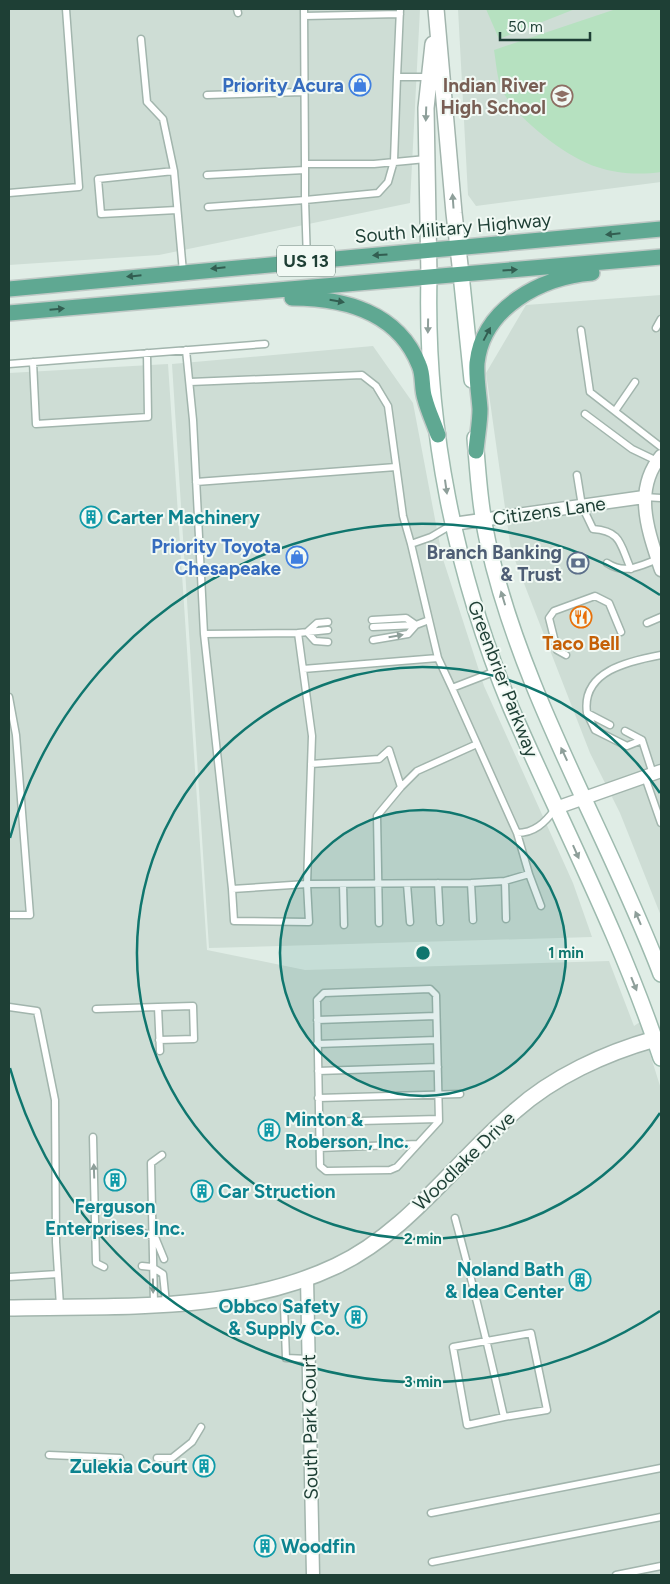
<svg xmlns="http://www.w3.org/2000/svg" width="670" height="1584" viewBox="0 0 670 1584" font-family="Figtree,sans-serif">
<rect width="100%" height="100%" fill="#e0ede6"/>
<path fill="#ceddd5" d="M9,9H420L410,203L159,255L9,265Z
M458,9H661V182L476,206L468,195Z
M661,295V916L620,813L590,753L511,550L486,373L526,305Z
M373,346L413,403L442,556L484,686L573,883L592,937L209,948L172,364Z
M168,364L207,950L305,970L609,961L634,1026L640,1022L661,1089V1575H9V373Z"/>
<path fill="#b6e1c0" d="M486,9H575L499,39Z
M616,9H661V172C641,175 617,174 597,167C566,157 514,117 501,88C497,77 496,62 494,50Z"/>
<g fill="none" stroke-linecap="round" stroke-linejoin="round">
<g stroke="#a2b5ad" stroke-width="9">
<path id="service" d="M237,9L238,13
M304,9L305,164H374L426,159
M304,16L400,14
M141,39L147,102L163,119L174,171L183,272
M397,77L400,9
M207,95L303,92
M174,171L98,179L101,214L177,210
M207,175L305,170
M9,193L79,187L66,9
M208,207L305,200V164
M307,260L305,200L378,193L388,182L394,161L397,77H428
M656,328L661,319
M581,330L590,392L661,447
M186,350L193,420L204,634L232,889L307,884L312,736L298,633L204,634
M33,362L36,424L148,417L147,353
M9,364L265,344
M190,382L362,375L376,386L388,406L403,516L411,544L431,537L453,524
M615,411L635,382
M585,414L632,449L657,461
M577,475L582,506L593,529C622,531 620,545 631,569
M196,482L396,467
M644,497L661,498
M411,544L438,658
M607,563C625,575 639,566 658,559
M372,620L406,618L416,625
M647,623L661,617
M373,627L416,625L429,620
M307,632L315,641L328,642
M307,632L317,623L328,622
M298,633L328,630
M373,640L408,634L416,625
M566,655L557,650L549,618L554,611L595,596L609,603L621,632
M303,669L438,658L452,688L496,671
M452,688L517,833C534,833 545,823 555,809
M9,697L16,735L30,915H9
M587,713L595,730L627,746L642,740
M610,725L587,713C581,671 629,661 661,655
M625,731L642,740L653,774
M311,764L379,759L389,750L401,787L377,816L379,923
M645,777L661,823
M401,787L417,771L477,744
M529,874L541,906
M505,881L506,919
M438,883L440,922
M471,883L473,920
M343,884L344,925
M407,884L410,922
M232,889L234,921L309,922L307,884L471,883L505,881L529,874L517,833
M430,989L436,995L439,1121L397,1167L390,1170L326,1171L320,1166L317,1000L324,993Z
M9,1007L37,1011L55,1100L56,1242L60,1306
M158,1007L193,1006L194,1039L159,1040
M96,1009L158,1007L160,1051
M317,1020L436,1016
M317,1044L437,1040
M318,1071L438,1067
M318,1098L460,1094
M319,1122L439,1119
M93,1137L96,1263L104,1267
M319,1148L418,1144
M455,1218C473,1284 489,1350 504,1417L467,1425L453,1347L531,1333L547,1410L504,1417
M141,1232L155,1237L164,1259
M142,1266L152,1267L163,1274L166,1303
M9,1277L58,1274
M154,1304L151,1163L162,1155
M284,1306L286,1358L308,1359
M49,1455L120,1458
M157,1458H172L192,1442L201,1427
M431,1513L661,1468
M432,1562L661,1517
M616,1575L661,1566"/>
</g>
<g stroke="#a2b5ad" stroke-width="15">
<path id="minor" d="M661,456C632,491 649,533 661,570
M453,524L644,497
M556,808L661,771
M307,1278L313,1575"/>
</g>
<g stroke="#a2b5ad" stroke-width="18">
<path id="tertiary" d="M436,9L454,213L461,274
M429,277L426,108L433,44
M9,1308C117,1305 235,1314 336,1266C408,1232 455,1162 515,1111C553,1077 605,1053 655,1039"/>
</g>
<g stroke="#9dbaae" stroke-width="18">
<path id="secondary" d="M461,274L472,380
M429,277C425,425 455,572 511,708C562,825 621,937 661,1058
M475,438C478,473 480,508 488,543C522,695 606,830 661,974"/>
</g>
<g stroke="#c0c9c6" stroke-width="18">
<path id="primary" d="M9,289L661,229
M292,298C344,298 398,312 419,365C424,376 421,388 425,399C428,411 434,423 438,435
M9,313L661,257
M476,451C477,437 480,423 480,409C479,394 476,378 477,363C483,307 542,277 592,273"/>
</g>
<use href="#service" stroke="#fff" stroke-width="6"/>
<use href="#minor" stroke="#fff" stroke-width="12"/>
<use href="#tertiary" stroke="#fff" stroke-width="15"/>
<use href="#secondary" stroke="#fff" stroke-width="15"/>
<use href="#primary" stroke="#5fa892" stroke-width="15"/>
</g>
<defs><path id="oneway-solid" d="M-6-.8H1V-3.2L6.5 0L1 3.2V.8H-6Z" transform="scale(1.25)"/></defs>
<g fill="#8e9f9a">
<use href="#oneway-solid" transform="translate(426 114) rotate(92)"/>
<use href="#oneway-solid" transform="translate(453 201) rotate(-94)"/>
<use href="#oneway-solid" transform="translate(428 326) rotate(91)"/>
<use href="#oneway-solid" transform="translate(446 487) rotate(82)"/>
<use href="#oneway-solid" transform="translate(503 598) rotate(-107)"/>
<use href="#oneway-solid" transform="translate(396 636) rotate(-10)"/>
<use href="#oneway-solid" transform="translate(564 754) rotate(-115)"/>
<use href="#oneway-solid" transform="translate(576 852) rotate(66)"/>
<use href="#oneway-solid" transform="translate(638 918) rotate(-113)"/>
<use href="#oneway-solid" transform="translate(634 984) rotate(68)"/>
<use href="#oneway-solid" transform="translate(94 1171) rotate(-92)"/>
<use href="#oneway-solid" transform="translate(153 1286) rotate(89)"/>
</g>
<g fill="#325e51">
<use href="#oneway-solid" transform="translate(613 234) rotate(174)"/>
<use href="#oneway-solid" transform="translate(380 255) rotate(176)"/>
<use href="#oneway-solid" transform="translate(218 268) rotate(174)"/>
<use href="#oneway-solid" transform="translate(510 270) rotate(-4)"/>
<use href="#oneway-solid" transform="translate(134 276) rotate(174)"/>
<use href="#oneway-solid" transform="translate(337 301) rotate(10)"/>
<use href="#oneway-solid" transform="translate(57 309) rotate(-5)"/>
<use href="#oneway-solid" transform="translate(487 334) rotate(-62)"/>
</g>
<circle cx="423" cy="953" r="143" fill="#0f766e" fill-opacity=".12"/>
<g fill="none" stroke="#0f766e" stroke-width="2.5">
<circle cx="423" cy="953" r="143"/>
<path d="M660 1113A286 286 0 1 1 660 793"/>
<path d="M660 1311A429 429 0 0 1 10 1068M10 838A429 429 0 0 1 660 595"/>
</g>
<defs>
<g id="shop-ring" transform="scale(1.125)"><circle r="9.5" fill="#f1f9f4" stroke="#3f7fe0" stroke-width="1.5"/><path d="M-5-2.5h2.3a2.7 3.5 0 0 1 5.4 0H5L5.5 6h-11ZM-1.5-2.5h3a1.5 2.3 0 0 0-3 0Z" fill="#3f7fe0"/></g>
<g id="school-ring" transform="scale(1.125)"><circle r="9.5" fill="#f1f9f4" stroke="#8d6e63" stroke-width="1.5"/><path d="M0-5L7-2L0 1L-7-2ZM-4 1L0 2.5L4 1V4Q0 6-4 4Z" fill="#8d6e63"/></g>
<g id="building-ring" transform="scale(1.125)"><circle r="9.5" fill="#f1f9f4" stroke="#0f9aa8" stroke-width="1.5"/><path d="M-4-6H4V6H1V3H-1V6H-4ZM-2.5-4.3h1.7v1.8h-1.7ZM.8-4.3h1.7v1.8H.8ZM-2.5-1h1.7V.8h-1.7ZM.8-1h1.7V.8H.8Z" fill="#0f9aa8"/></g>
<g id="bank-ring" transform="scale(1.125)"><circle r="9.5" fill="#f1f9f4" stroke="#5c6f8a" stroke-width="1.5"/><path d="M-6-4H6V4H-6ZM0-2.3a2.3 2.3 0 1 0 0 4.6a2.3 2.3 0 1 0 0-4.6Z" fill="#5c6f8a"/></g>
<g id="restaurant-ring" transform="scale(1.125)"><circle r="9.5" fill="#f1f9f4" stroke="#e8710a" stroke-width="1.5"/><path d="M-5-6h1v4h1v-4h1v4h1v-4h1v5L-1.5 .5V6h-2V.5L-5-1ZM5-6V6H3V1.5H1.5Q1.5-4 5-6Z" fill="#e8710a"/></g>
</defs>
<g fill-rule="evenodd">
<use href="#shop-ring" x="360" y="85"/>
<use href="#school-ring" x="562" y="96"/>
<use href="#building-ring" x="91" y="517"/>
<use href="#shop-ring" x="297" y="557"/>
<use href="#bank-ring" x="578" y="563"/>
<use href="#restaurant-ring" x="581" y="617"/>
<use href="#building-ring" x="269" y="1130"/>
<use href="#building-ring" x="115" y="1180"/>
<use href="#building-ring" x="202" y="1191"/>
<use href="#building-ring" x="580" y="1280"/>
<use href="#building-ring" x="356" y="1317"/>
<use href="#building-ring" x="204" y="1466"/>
<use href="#building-ring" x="265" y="1546"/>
</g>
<g text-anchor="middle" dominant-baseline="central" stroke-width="4" stroke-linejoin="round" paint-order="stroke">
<rect fill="#f1f9f4" stroke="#5d776e" stroke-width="1" x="277" y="245.5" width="58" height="31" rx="4"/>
<g font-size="18" font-weight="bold" fill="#1e3f35">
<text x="306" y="261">US 13</text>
</g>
<g font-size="19" font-weight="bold" fill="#366cbe" stroke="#f1f9f4" text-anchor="end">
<text x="344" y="85">Priority Acura</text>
<text x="281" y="546">Priority Toyota<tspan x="281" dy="22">Chesapeake</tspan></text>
</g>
<g font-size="19" font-weight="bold" fill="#785e54" stroke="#f1f9f4" text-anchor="end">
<text x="546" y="85">Indian River<tspan x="546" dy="22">High School</tspan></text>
</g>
<g font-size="19" fill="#1e3f35" stroke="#f1f9f4">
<text transform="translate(453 228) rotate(-5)">South Military Highway</text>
<text transform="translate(549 511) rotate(-8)">Citizens Lane</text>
<text transform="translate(503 679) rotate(69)">Greenbrier Parkway</text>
<text transform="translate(464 1161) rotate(-44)">Woodlake Drive</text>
<text transform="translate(310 1427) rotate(-91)">South Park Court</text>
</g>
<g font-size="19" font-weight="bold" fill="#0d838f" stroke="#f1f9f4" text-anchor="start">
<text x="107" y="517">Carter Machinery</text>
<text x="285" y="1119">Minton &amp;<tspan x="285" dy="22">Roberson, Inc.</tspan></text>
<text x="218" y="1191">Car Struction</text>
<text x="115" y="1206" text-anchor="middle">Ferguson<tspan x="115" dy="22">Enterprises, Inc.</tspan></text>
<text x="564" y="1269" text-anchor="end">Noland Bath<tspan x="564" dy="22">&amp; Idea Center</tspan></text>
<text x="340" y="1306" text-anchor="end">Obbco Safety<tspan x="340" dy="22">&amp; Supply Co.</tspan></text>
<text x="188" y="1466" text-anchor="end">Zulekia Court</text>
<text x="281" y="1546">Woodfin</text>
</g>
<g font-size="19" font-weight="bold" fill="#4e5e75" stroke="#f1f9f4" text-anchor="end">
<text x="562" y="552">Branch Banking<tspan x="562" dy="22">&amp; Trust</tspan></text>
</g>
<g font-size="19" font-weight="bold" fill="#c56008" stroke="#f1f9f4">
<text x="581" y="643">Taco Bell</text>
</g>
</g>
<circle cx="423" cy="953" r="8" fill="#0f766e" stroke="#f1f9f4" stroke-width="2.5"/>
<g font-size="15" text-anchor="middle" font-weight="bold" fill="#0f766e" stroke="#f1f9f4" stroke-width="4" stroke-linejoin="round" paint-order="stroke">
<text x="566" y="958">1 min</text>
<text x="423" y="1244">2 min</text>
<text x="423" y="1387">3 min</text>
</g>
<rect width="670" height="1584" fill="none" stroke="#1e3f35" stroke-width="20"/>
<path d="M500 32v8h90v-8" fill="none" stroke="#1e3f35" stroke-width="2.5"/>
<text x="508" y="32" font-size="15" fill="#1e3f35" stroke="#f1f9f4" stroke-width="4" paint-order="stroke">50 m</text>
</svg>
